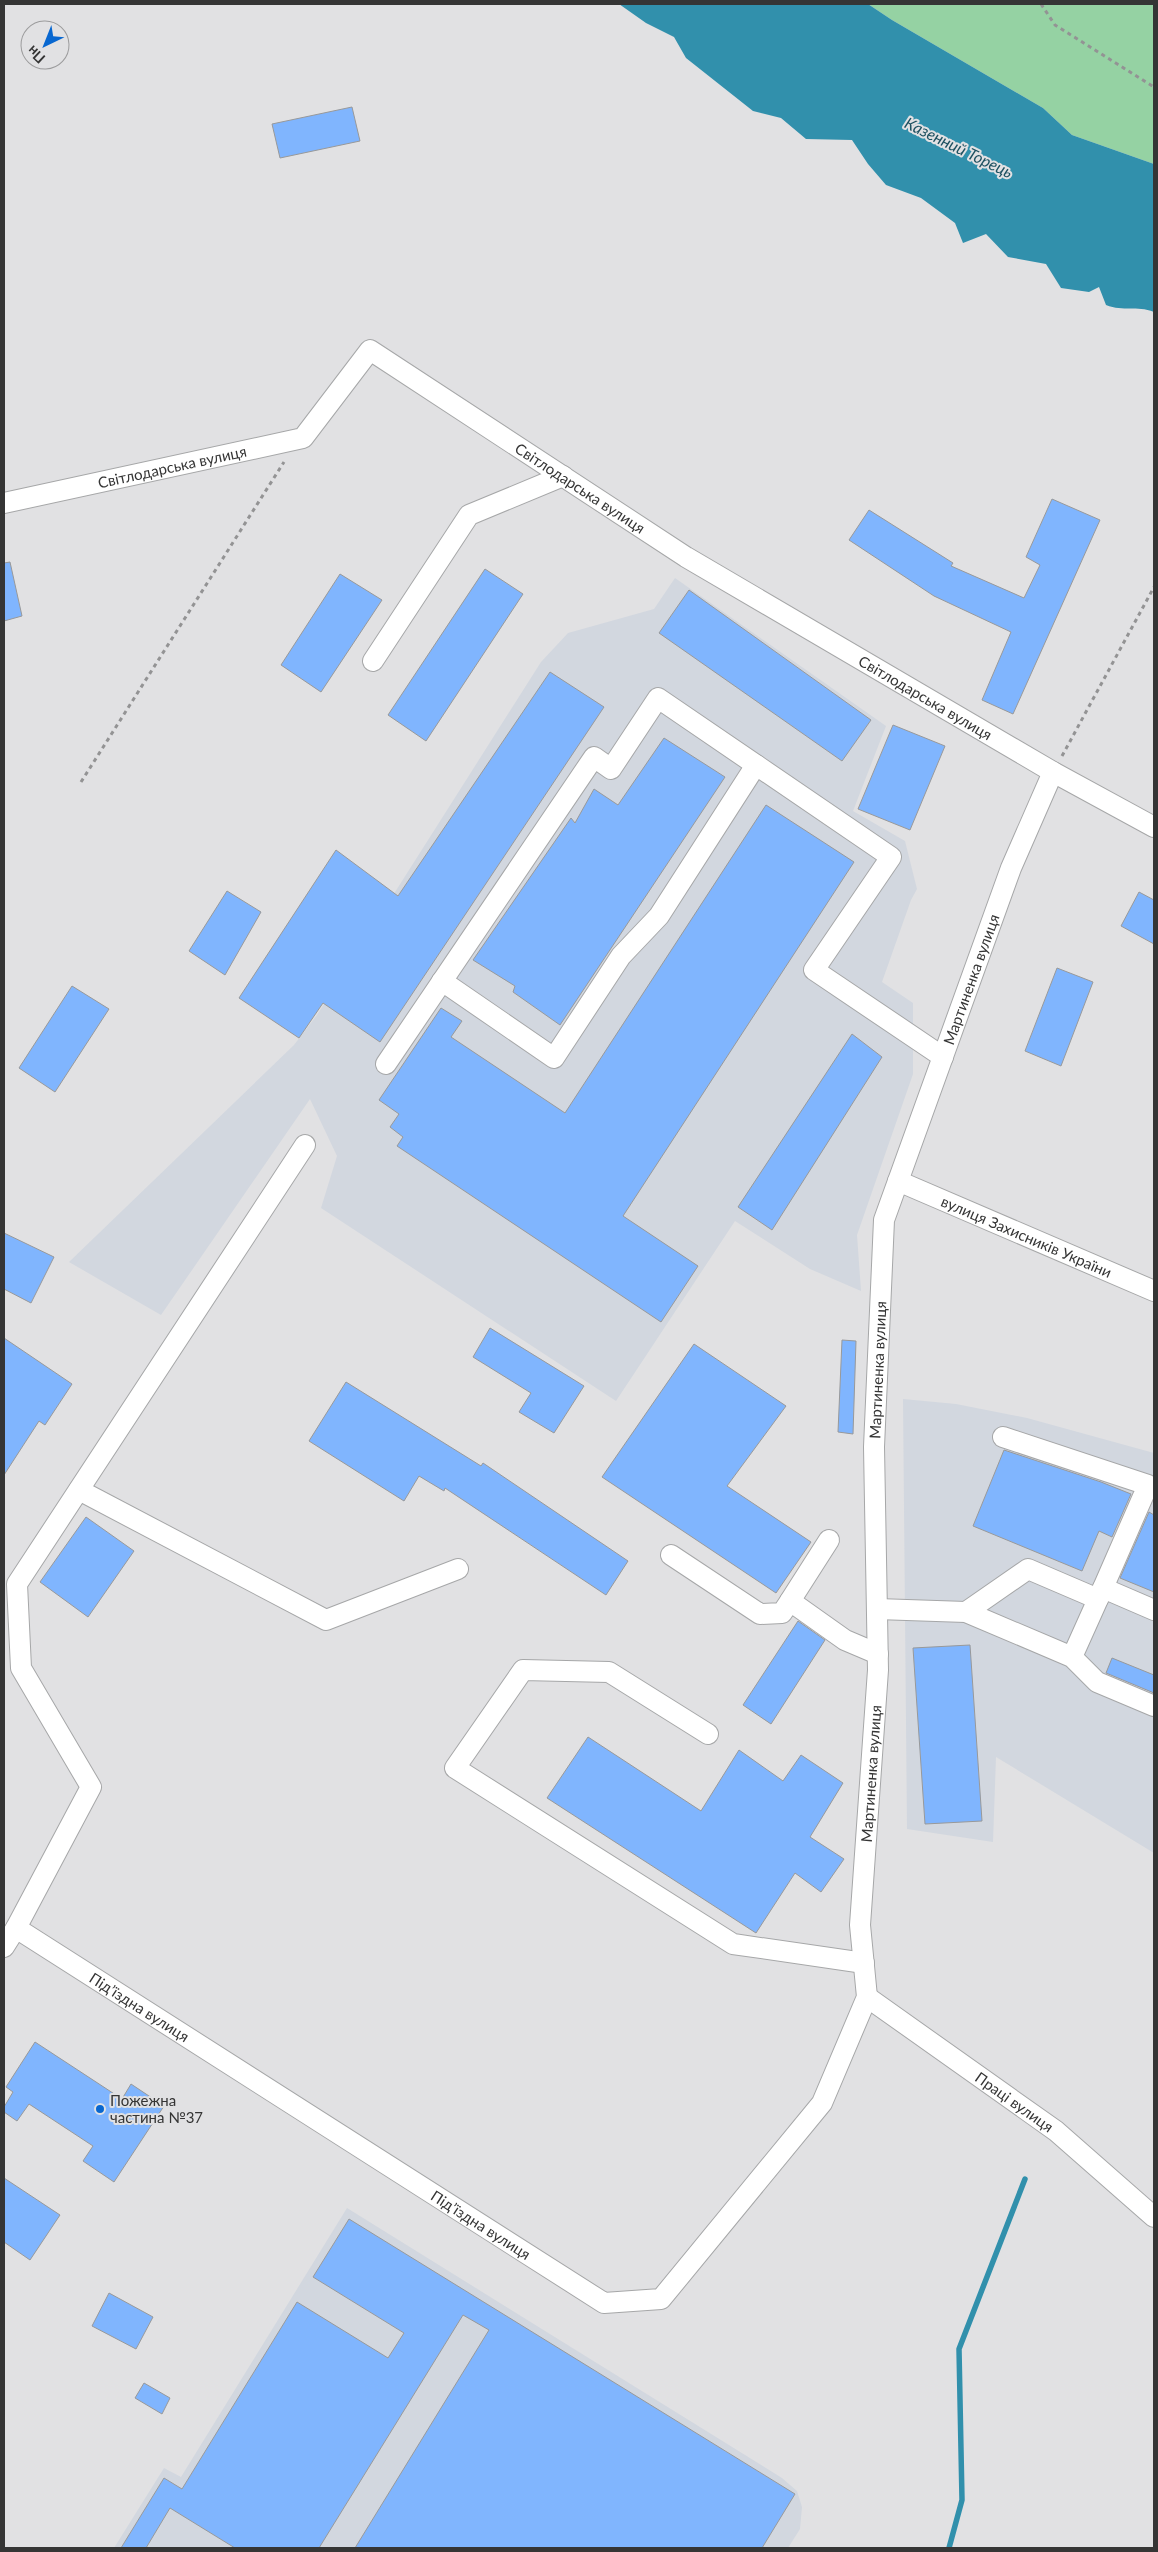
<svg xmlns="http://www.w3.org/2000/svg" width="1158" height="2552" viewBox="0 0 1158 2552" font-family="Lato,sans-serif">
<rect width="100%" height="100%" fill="#e1e1e3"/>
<path fill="#d2d7df" d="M675,578L886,726L853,811L905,841L917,889L911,900L882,982L913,1003V1074L857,1235L861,1291L810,1269L735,1221L616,1401L321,1208L337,1156L310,1099L161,1315L69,1262L294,1045L317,1015L541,662L568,633L654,609Z
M903,1399L956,1404L1027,1418L1154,1453V1853L996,1757L993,1842L907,1829Z
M347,2208L782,2478L797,2491L802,2507L800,2529L788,2548H114L164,2468L181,2477Z"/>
<path fill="#95d2a3" d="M868,4H1154V164L1072,135L1043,108L892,20Z"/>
<path fill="#3190ac" d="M619,4H868L892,20L1043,108L1072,135L1154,164V312C1136,305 1124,312 1106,305L1099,287L1089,292L1061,288L1046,264L1008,257L986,234L963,243L955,223L921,198L886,185L868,164L852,140L806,139L781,118L753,111L686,58L674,37L646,23Z"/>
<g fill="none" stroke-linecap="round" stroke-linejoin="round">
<path stroke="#3190ac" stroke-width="5.5" d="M949,2548L962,2500L959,2349L1025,2179"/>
</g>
<path fill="#80b5fe" stroke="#98999a" d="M352,107L360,141L280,158L272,124Z
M1052,499L1100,520L1013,714L982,700L1011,632L934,596L849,540L869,510L953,563L951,566L1024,598L1040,565L1026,557Z
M10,562L22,616L4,621V563Z
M485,569L523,594L426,741L388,715Z
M340,574L382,600L321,692L281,665Z
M689,590L871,720L842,761L659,633Z
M550,672L604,707L380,1042L323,1003L299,1038L239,998L336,850L398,896Z
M893,725L945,746L910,830L858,809Z
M664,738L725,777L560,1025L513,992L515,986L473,960L571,818L575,823L594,789L618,805Z
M766,805L854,862L623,1216L698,1266L661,1322L397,1146L403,1137L390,1127L399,1114L379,1100L441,1008L462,1021L451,1037L565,1113Z
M227,891L261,912L225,975L189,951Z
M1139,892L1154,900V944L1121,926Z
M1057,968L1093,982L1061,1066L1025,1051Z
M72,986L109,1009L55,1092L19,1068Z
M852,1034L882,1057L772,1230L738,1207Z
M4,1233L54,1257L31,1303L4,1289Z
M490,1328L584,1386L554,1433L519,1412L531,1393L473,1357Z
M4,1338L72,1384L45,1425L39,1421L4,1475Z
M842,1340L856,1341L853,1434L838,1432Z
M694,1344L786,1406L727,1486L811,1542L776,1593L602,1477Z
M346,1382L481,1466L483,1463L628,1561L606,1595L445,1488L444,1491L419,1476L404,1501L309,1441Z
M1004,1450L1101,1482L1131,1494L1112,1537L1099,1531L1082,1571L973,1526Z
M1149,1512L1154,1515V1592L1120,1578Z
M86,1517L134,1551L88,1617L40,1582Z
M798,1621L825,1640L771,1724L743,1705Z
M970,1645L982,1821L925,1824L913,1648Z
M1112,1658L1154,1675V1693L1106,1673Z
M588,1737L701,1811L739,1750L783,1781L801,1755L843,1783L810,1837L844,1859L821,1892L795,1873L756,1933L547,1798Z
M35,2042L122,2099L131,2084L164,2106L114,2182L83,2161L93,2146L29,2104L17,2121L4,2112V2107L13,2092L6,2087Z
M4,2178L60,2215L30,2260L4,2242Z
M349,2219L795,2494L762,2548H355L489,2330L463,2315L319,2548H235L170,2508L146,2548H121L164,2478L182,2489L297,2302L388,2358L404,2333L313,2277Z
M109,2293L153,2317L136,2349L92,2326Z
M144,2383L170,2398L162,2414L135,2398Z"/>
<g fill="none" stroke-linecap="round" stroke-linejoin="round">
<g stroke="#a6a7a8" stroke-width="22">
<g id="minor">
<path id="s1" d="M4,503L303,438L370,350L686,557L1053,772L1154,827"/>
<path d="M373,661L469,515L563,476"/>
<path d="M442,981L554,1058L621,956L659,916L756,765"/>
<path d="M386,1064L594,757L611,769L658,698L891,857L814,970L943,1057"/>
<path id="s2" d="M898,1181L1154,1291"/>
<path d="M1003,1437L1148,1485L1103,1588"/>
<path d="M79,1490L326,1620L458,1569"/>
<path d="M671,1555L760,1614L782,1613L790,1601L845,1640L878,1654"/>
<path d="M790,1601L829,1540"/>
<path d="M877,1609L966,1612L1072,1657L1097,1682L1154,1706"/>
<path d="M966,1612L1028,1569L1098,1599"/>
<path d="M1072,1657L1103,1588L1154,1610"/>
<path d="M708,1734L609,1672L523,1670L455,1768L733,1944L864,1963"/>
<path d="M16,1928L91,1787L21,1668L17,1584L305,1145"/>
<path id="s3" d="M4,1947L16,1928L604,2303L661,2299L822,2103L867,1997L860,1925L878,1670L874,1447L884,1220L1011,868L1053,772"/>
<path id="s4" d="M867,1997L1056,2131L1154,2217"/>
</g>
</g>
<path stroke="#939394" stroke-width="3" stroke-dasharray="4 4" stroke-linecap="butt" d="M1041,4L1055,25L1154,87
M1062,756L1154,587
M81,782L284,462"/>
<use href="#minor" stroke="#fff" stroke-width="20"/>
</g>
<circle fill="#0867d0" stroke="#e1e1e3" stroke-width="2" cx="100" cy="2109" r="5"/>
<g text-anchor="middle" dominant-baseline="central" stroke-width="4" stroke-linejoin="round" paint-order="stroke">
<g font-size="15" fill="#353535" stroke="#e1e1e3">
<text stroke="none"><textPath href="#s1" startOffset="172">Світлодарська вулиця</textPath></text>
<text stroke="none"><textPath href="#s1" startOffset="668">Світлодарська вулиця</textPath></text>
<text stroke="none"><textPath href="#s1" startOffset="1072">Світлодарська вулиця</textPath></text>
<text stroke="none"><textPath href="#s3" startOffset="2180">Мартиненка вулиця</textPath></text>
<text stroke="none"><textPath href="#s2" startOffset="140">вулиця Захисників України</textPath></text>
<text stroke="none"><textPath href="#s3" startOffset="1774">Мартиненка вулиця</textPath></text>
<text stroke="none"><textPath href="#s3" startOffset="1370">Мартиненка вулиця</textPath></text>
<text stroke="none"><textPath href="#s3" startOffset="169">Під’їздна вулиця</textPath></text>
<text stroke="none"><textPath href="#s4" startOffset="181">Праці вулиця</textPath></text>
<text stroke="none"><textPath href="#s3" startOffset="574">Під’їздна вулиця</textPath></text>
</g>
<g font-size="15" fill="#353535" stroke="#e1e1e3" text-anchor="start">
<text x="110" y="2100">Пожежна<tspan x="110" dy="17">частина №37</tspan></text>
</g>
<g font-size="16" font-style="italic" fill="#1e5161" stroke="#e1e1e3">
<text transform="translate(959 147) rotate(26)">Казенний Торець</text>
</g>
</g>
<rect width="1158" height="2552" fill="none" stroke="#353535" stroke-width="10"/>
<g transform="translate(45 45) rotate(223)"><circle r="24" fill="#e1e1e3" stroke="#9c9c9d"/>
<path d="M0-4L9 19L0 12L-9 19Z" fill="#0867d0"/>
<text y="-8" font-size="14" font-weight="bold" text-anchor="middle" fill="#353535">Пн</text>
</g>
</svg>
